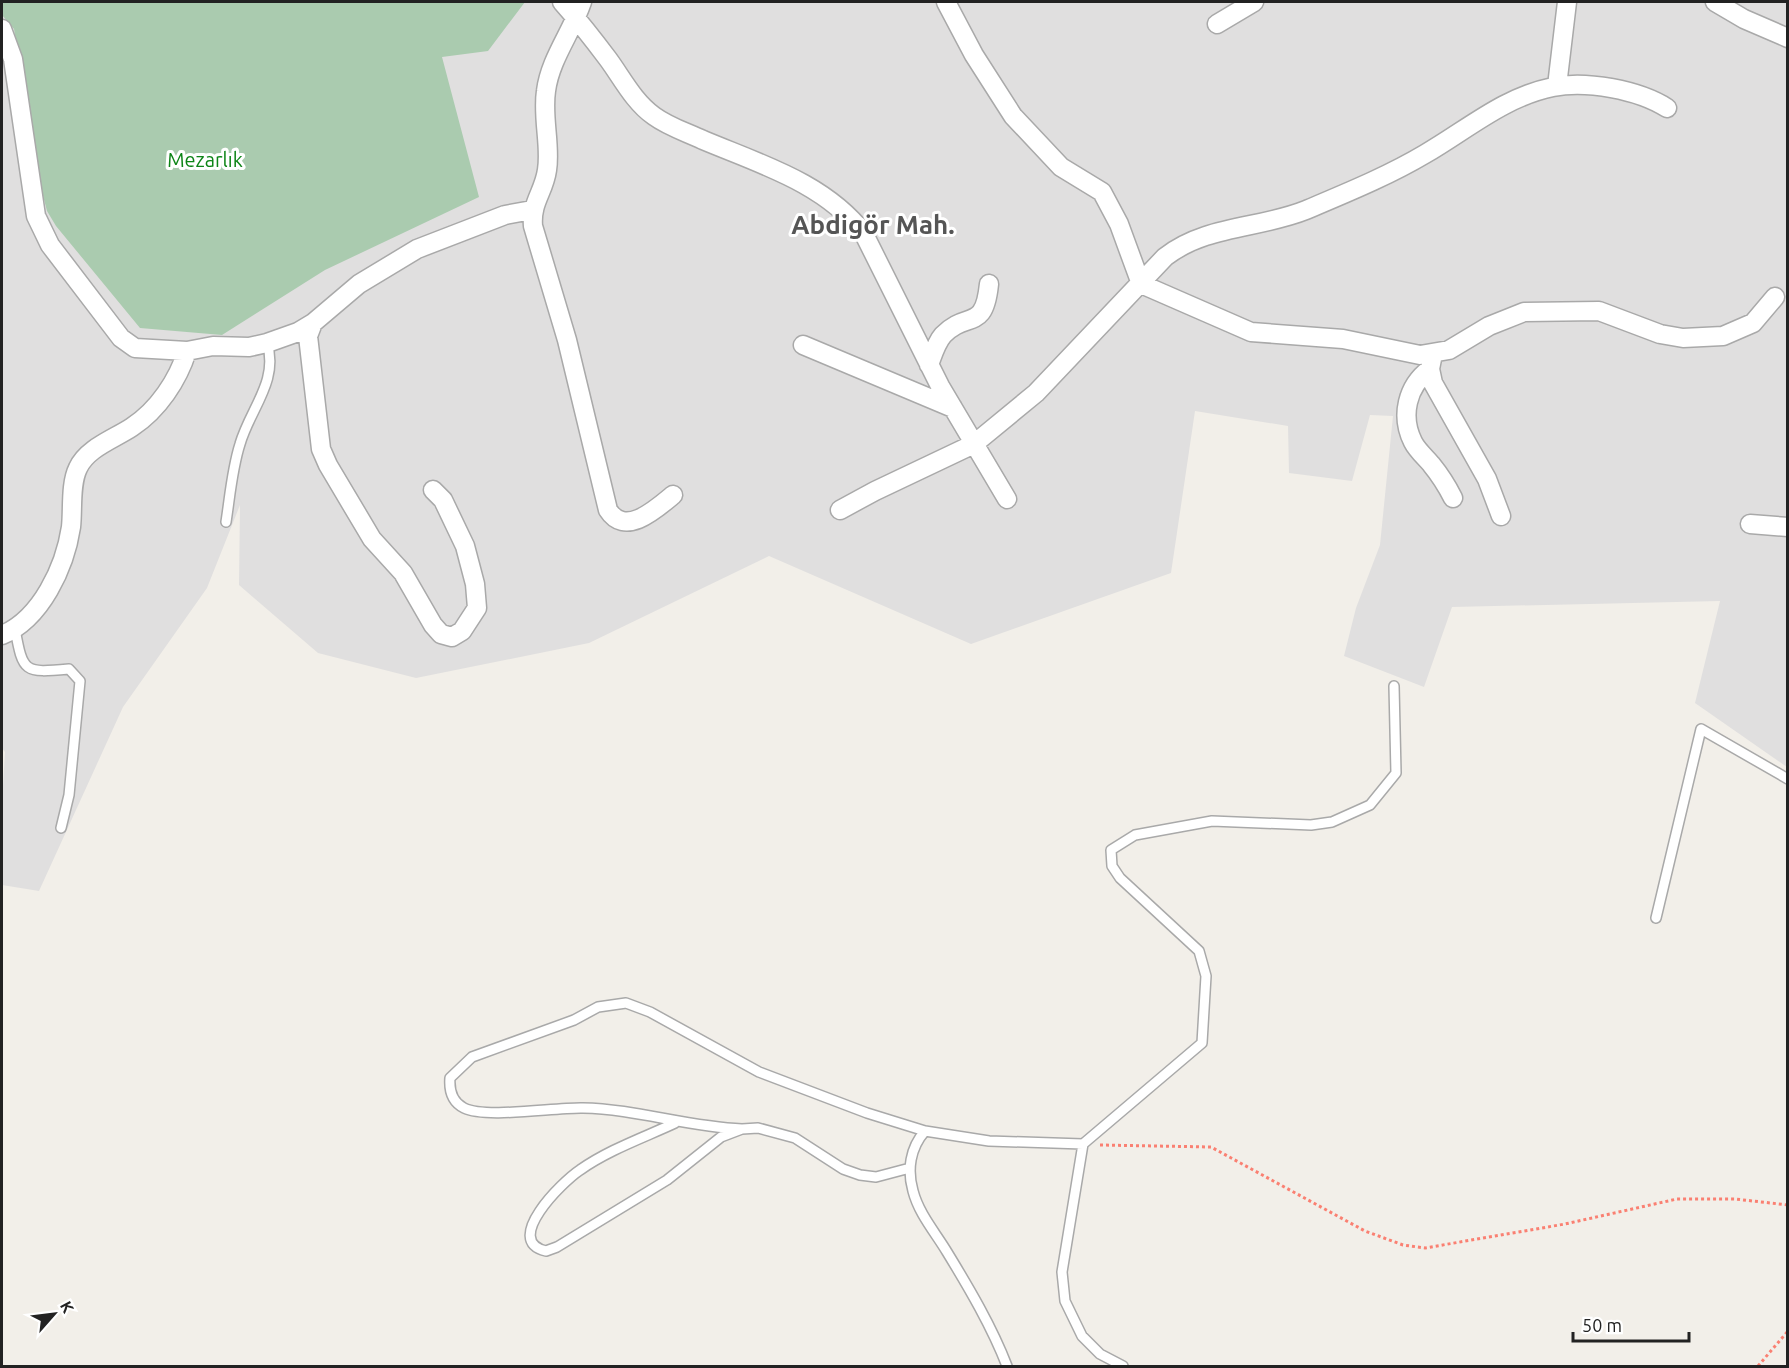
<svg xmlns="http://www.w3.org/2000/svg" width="1789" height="1368" viewBox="0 0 1789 1368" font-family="Ubuntu,sans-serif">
<rect width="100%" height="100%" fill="#f2efe9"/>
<path fill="#e0dfdf" d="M2,2H1787V767L1695,703L1720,601L1452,607L1424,687L1344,656L1356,608L1380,545L1393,416L1370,415L1352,481L1289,473L1288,426L1195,411L1171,573L971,644L769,556L589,643L416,678L318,653L239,585L240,505L207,588L123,707L39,891L2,885V802L5,752L2,748Z"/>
<path fill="#aacbaf" d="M2,2H525L488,51L442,57L479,197L325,270L222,335L140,328L56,226L47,211L40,184L14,29L2,15Z"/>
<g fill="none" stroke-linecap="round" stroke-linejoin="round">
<g stroke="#a9a9a9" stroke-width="12">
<path id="lane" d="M226,522C230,496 232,469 240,444C250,409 279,381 267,343
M15,629C23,673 24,673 69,669L80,681L69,795L61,828
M1656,918L1701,729L1788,779
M675,1123C645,1137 608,1150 580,1170C562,1182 502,1241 546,1251L557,1247L667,1180L721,1137L742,1129L758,1128L795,1138L843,1169L860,1175L876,1177L910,1168
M742,1129C688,1127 636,1109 583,1108C556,1107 486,1119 464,1108C452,1102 449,1091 450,1078L472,1057L574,1020L598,1007L626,1003L650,1012L759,1072L867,1113L925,1131
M1007,1366C992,1327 969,1288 947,1252C935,1232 919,1214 913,1191C907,1170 910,1148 925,1131L989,1141L1083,1144
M1123,1366L1100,1354L1082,1336L1065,1301L1062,1272L1083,1144L1202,1043L1206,976L1199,951L1120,878L1112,866L1111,850L1135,835L1212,821L1311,825L1332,822L1370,805L1396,773L1394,686"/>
</g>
<g stroke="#a9a9a9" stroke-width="21">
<path id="street" d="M562,2C578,20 593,39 608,59C622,78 634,102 654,116C669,127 686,132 703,140C760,164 825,183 864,234L940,386L1007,499
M582,2C572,32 550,59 546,91C542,117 551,146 547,170C544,192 531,202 533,226L567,340L608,510C625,537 655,510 673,495
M946,2L974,55L1013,116L1061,167L1102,192L1119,224L1141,284L1251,332L1343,339L1420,355L1449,350L1489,326L1524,312L1599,311L1660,334L1683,338L1723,336L1753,323L1775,297
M1715,2L1744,19L1788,38
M1217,24L1254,2
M2,29L13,59L36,216L50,245L121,338L135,348L187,351L213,346L249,347L267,343L298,332L313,323L359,284L417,249L505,215L532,210
M1557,86L1567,2
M313,323L308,336L321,449L328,465L372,539L403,573L433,625L441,634L452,637L462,631L477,608L475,584L465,546L443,500L433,490
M803,345L953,408
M1433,354L1430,369L1433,383L1487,479L1501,516
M929,365C933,354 936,343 943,335C967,310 984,333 989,284
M1430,369C1407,386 1400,416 1413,442C1417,450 1425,457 1431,464C1440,475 1447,486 1453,498
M840,510L875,491L974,444L1036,393L1165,257C1206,225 1259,229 1306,210C1346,193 1388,176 1425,154C1468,129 1504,97 1553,87C1586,80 1639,90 1667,108
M1750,524L1788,527
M2,635C41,619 65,567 71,527C73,510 70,484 78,468C87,448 114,439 132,427C158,410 178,380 187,351"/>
</g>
<path stroke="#fa8072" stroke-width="3" stroke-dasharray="3 3" stroke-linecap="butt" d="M1100,1145L1211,1147L1365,1231L1403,1245L1425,1248L1565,1224L1677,1199H1735L1788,1205
M1758,1366L1788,1331"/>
<use href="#lane" stroke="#fff" stroke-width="9"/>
<use href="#street" stroke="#fff" stroke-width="18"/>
</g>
<g text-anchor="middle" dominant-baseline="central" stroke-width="6" stroke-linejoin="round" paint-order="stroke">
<g font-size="20" fill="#0c8416" stroke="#fff">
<text x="205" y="159">Mezarlık</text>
</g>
<g font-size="26" font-weight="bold" fill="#555" stroke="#fff">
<text x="873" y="224">Abdigör Mah.</text>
</g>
</g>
<rect width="1789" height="1368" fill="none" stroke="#222222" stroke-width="6"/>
<g transform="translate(54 1314) rotate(62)" stroke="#ffffff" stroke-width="4.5" paint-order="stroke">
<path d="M0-4.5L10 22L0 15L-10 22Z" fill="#222222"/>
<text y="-9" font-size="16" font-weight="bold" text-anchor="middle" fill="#222222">K</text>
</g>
<path d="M1573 1332v9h116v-9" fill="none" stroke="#222222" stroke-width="3"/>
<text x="1582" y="1332" font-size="18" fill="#222222" stroke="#ffffff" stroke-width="4.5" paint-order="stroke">50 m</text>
</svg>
